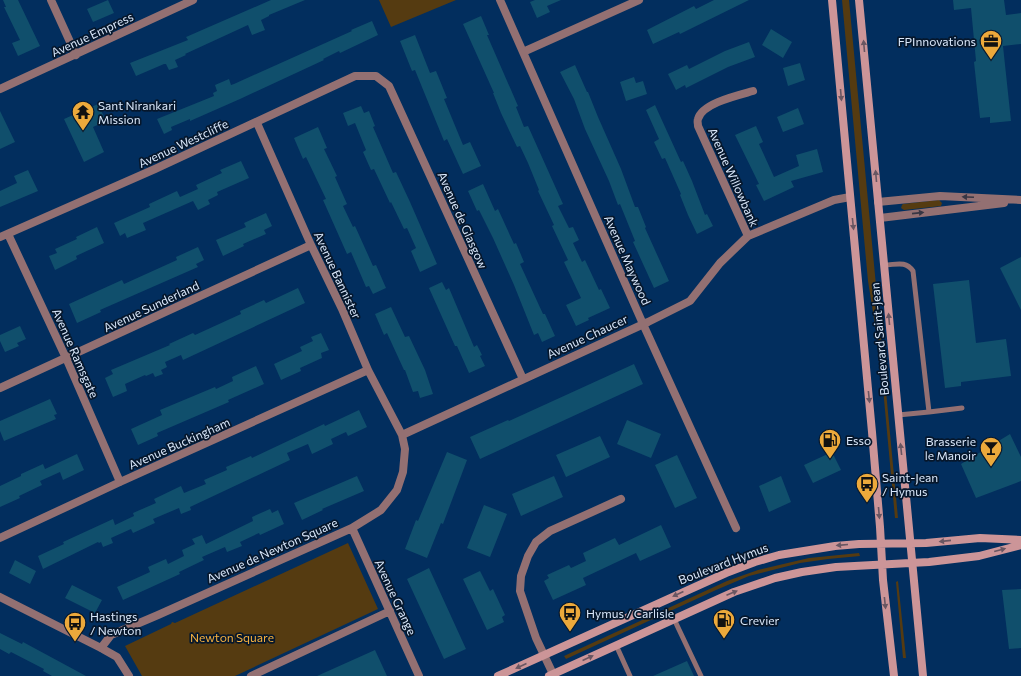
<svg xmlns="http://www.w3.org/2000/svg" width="1021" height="676" viewBox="0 0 1021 676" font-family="Commissioner,sans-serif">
<rect width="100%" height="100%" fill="#022e5e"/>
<path fill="#553b11" d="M379,0H456L391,27Z
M842,0H849L898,518H895L880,356L868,281Z
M939,200L942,203L941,206L904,210L901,208L902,205L903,204Z
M348,543L378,609L235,676H142L125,646L171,624L172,622L175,623Z
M859,553L860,556L828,559L800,563L749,576L716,590L566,659L564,656L727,581L758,570L809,558Z
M898,581L906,658H903L896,582Z"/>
<path fill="#104f6c" d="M3,0H18L40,46L18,56L12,43L20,40L4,7H6Z
M108,0L114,13L93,22L87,9Z
M271,0H305L269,15V16L261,20L265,30L252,35L248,25L185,54L186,55L175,60L178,67L169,70L166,64H164L136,76L130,63L188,40L186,37Z
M535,0H561L547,6L550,12L537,18L530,2Z
M714,0H749L680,34L679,32L653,44L647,30L694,6L696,9Z
M953,0H1004L1006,15L1021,13V44L1003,46L1011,121L990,123V117L980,118L974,62L976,61L971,8L954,10Z
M481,16L489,35H487L518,106L516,107L524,127L528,126L563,204L558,206L569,228L573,227L579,240L573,243L582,262L585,260L599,290L601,289L610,308L588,318L589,320L576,326L566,305L581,298L564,262L568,260L552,226L554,225L538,191L539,190L528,163L520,146L517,147L501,113L493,93H494L463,24Z
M372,21L378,35L340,53L339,51L323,59L324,60L240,99L190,121V119L171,127L172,130L164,134L157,119L214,96L213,93L217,91L215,85L229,79L231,85L234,84L352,31L351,30Z
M771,29L792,42L783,58L762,45Z
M415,35L430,73L436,71L447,98L444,99L463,145L470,142L481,166L463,174L447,139L444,141L415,70L412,71L400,41Z
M749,42L755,57L728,67L686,88L685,85L676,90L668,74L687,65L689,69L725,51Z
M800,63L805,80L788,86L783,68Z
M575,65L587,92H588L598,117L621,169L635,207H638L646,227L645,228L669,281L654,288L633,242L635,241L620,204L618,205L609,181L585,129L574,99L560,72Z
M634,77L636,83L643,81L647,94L626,101L620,82Z
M98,104L106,121L93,127L104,152L84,162L64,119Z
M655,105L681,162L683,161L692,181L705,215L707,214L713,226L697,234L688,215L680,195L681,194L665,158L662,159L654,142L659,139L646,110Z
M361,106L364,113L369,111L375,126L373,127L393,173L396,172L410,202L437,264L420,272L411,251L416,248L407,228L404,229L391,202L390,203L374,169L371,170L363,152L366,150L355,123L348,126L343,113Z
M798,108L804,124L783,132L777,117Z
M0,111L15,142L0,149Z
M756,126L763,142L759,144L774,177L799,166L796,155L817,149L823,172L791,181L794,187L764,201L756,185L759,184L735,135Z
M318,127L327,148L324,149L337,176L335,177L347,204L343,206L353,227L355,226L373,266L376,265L386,288L373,294L369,286L366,287L351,252L347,254L323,200L326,199L306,157L303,159L294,138Z
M241,161L249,178L217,192L218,195L208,200L210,204L198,210L193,201L143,223L146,230L127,238L125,233L120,236L114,223L150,207L149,204L177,191L180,197L198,189L196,185L222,173L220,170Z
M28,170L38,191L0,207V191L17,183L14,176Z
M483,184L495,211L498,209L514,244L516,243L524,262L520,264L543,314H545L555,336L542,342L538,333L534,335L514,285L493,238L479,210L477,211L468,191Z
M266,213L272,226L264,230L266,234L243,244L244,246L223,256L216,240L246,227L244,223Z
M97,227L104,243L76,256L77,259L55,270L49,256L57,253L55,249L77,239L76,237Z
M198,247L204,260L196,264L198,267L100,310L101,312L77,323L69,304L122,280L124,284L177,260L176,257Z
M1021,257V310L1000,268Z
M969,280L976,343L1006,339L1011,376L961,382V386L945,388L933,284Z
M442,282L446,290L449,288L474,347L477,345L482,355L480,356L485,366L469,373L457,346H455L429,288Z
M298,288L305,303L183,360L181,355L165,362L167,367L161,370L163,374L155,377L153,373L146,376L145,375L125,384L127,391L113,397L105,378L113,374L111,370L170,345L169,344L193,333L195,335L241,314L240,311L264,300L266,303Z
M391,307L405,337L409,336L425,370L433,394L420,398L418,391L413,392L405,370H404L387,333L384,335L375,314Z
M20,326L26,339L17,343L19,346L5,352L0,341V335Z
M321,333L329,350L321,353L322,358L300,368L301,371L281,380L274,364L302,351L300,347L313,341L311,337Z
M634,364L643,384L480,459L470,437L508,420L509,421Z
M256,366L264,384L228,400L229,402L157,433L158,436L138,445L131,429L162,415L160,410L215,387L216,389L233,381L232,377Z
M50,399L57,414L54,415L56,419L4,441L0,431V421Z
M359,410L367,427L348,436L346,432L331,439L333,444L312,454L308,444L287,453L290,460L190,507L191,510L181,514L179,508L153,519L155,523L133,533L131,529L111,538L113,543L103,547L101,542L99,543L98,542L43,569L38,556L64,544L63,542L113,519L115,525L134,516L133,513L156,503L154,499L181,486L184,493L206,484L204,480L227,470L226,467L251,456L252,458L324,424L325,426Z
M627,420L661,434L651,458L617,444Z
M1010,434L1021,457V481L976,498L961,464Z
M600,436L610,457L566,477L556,455Z
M447,452L467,460L443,524L441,523L427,558L405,549L416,520L418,521Z
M832,452L841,470L813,483L804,465Z
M77,454L84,470L63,480L60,472L40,481L42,485L19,496L20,498L0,507V486L21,476V474L43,464L45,469Z
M677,455L697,498L675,508L655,465Z
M357,476L364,491L322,509L323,510L302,520L294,503Z
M554,476L563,497L521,516L512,494Z
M781,476L791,502L769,512L759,486Z
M484,505L507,514L490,557L467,548Z
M270,509L272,513L278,510L284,524L260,535L259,533L240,542L242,546L227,552L225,547L202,557L204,560L179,572L180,574L123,600L117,587L150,572L148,567L166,559L168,564L184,556L182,550L195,544L192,539L202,535L206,544L253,521L252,517Z
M661,525L671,547L640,561L636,553L583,578L586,585L553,600L544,581L549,578L547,575L569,565L571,568L586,561L583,553L615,538L619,545Z
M15,560L36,571L30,584L9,573Z
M429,568L466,649L444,659L407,579Z
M480,571L490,591L493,589L505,615L502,617L504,622L487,630L463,579Z
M72,585L102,600L95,613L65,598Z
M1021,589V648L1009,649L1002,590Z
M0,633L22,644L23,642L86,676H52L43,671L44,669L11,652L9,654L0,649Z
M375,650L387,676H317Z
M687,661L694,676H653Z"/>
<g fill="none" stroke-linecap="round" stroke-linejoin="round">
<path stroke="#937072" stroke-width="5" d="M884,265C896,265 905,260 913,271L929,412L898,415
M929,412L962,408
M674,619L701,676
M616,645L630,676"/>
<path stroke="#937072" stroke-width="8" d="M51,0L76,55
M500,0L643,324L736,528
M523,52L639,0
M0,89L193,0
M878,202L940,196L1021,200
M880,218L1004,203
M8,234L66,358L120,482
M748,236L698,126C698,123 697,121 698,119C702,103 739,95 753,91
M0,237L155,169L355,76H376L389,86L523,379
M0,388L311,245
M402,435L648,322L690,301L720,263L748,236L834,200L850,197
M352,528L419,676
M0,538L120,482L368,370
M0,597L101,648L117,657L129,676
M101,648L111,635L158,615L352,528L381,510L397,490L403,472L405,449L402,435L368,370L342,309L311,245L257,123
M553,674L536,638L520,591L521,576L528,556L536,542L550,531L621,499
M251,676L390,611"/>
<path stroke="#cc9598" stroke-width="8" d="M832,0L872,432L880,527L883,580L894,676
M859,0L923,676
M498,676L726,573L755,562L779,555L835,546L859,544L926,543L980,538L1021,540
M549,676L734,592L775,578L802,572L836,567L929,562L979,556L1021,545"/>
</g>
<defs><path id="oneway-solid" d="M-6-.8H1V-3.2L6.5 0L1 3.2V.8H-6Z"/></defs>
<g fill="#695662">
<use href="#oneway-solid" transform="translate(864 46) rotate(-95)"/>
<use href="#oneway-solid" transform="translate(841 95) rotate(85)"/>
<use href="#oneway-solid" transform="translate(876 176) rotate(-95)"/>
<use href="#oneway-solid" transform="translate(853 224) rotate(84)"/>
<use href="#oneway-solid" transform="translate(889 319) rotate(-95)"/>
<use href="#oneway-solid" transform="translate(869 397) rotate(84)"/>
<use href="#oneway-solid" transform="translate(901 449) rotate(-96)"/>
<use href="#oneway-solid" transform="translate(879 513) rotate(85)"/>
<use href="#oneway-solid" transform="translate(945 541) rotate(174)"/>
<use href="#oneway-solid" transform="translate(842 545) rotate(175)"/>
<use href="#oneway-solid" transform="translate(1000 550) rotate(-15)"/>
<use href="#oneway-solid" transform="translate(732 593) rotate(-23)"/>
<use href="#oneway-solid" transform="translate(678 594) rotate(155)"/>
<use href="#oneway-solid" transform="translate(885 603) rotate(84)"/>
<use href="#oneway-solid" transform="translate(588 658) rotate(-25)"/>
<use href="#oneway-solid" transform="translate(521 666) rotate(156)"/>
</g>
<g fill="#373644">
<use href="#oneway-solid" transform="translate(968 197) rotate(-177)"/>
<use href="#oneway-solid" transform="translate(918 213) rotate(-6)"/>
</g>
<defs>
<g id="office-pin" transform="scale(1.15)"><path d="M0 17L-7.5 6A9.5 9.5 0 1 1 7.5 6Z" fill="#eca93b" stroke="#06172c"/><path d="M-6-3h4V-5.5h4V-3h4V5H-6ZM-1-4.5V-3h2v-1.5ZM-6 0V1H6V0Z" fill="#111"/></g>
<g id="temple-pin" transform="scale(1.15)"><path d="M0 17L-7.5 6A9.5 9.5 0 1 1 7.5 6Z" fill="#eca93b" stroke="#06172c"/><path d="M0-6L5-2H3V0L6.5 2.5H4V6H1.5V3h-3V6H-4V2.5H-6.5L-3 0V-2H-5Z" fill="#111"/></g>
<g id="fuel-pin" transform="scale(1.15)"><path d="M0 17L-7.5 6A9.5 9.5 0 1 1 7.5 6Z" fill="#eca93b" stroke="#06172c"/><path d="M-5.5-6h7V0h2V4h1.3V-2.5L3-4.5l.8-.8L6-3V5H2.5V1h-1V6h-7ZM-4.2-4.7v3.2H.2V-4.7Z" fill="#111"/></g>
<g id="bar-pin" transform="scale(1.15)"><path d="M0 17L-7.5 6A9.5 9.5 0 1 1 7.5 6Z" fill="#eca93b" stroke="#06172c"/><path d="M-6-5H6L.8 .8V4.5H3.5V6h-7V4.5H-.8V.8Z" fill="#111"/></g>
<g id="bus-pin" transform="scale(1.15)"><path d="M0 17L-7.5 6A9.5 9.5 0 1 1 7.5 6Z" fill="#eca93b" stroke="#06172c"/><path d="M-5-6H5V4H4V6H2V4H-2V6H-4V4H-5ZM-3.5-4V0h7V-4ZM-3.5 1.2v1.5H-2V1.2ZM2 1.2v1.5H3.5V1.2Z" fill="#111"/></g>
</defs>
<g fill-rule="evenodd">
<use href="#office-pin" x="991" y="41"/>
<use href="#temple-pin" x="83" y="112"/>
<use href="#fuel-pin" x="830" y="440"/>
<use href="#bar-pin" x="991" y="448"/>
<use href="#bus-pin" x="867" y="484"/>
<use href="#bus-pin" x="570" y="613"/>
<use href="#fuel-pin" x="724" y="620"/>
<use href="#bus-pin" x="75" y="623"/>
</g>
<g text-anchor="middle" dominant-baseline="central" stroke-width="3.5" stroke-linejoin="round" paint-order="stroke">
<g font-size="12" fill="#dae8fb" stroke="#06172c">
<text transform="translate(92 34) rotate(-25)">Avenue Empress</text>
<text transform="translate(183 143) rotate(-25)">Avenue Westcliffe</text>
<text transform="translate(734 177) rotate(66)">Avenue Willowbank</text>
<text transform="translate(463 220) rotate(66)">Avenue de Glasgow</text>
<text transform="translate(628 260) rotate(66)">Avenue Maywood</text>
<text transform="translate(338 275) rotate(65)">Avenue Bannister</text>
<text transform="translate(151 306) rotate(-25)">Avenue Sunderland</text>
<text transform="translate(587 336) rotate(-25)">Avenue Chaucer</text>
<text transform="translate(879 339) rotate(-95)">Boulevard Saint-Jean</text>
<text transform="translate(76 353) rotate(66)">Avenue Ramsgate</text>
<text transform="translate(179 443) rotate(-24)">Avenue Buckingham</text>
<text transform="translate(272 550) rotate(-24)">Avenue de Newton Square</text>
<text transform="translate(723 563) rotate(-21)">Boulevard Hymus</text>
<text transform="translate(396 597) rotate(65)">Avenue Grange</text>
</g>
<g font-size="12" fill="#dae8fb" stroke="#06172c" text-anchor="start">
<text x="976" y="41" text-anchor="end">FPInnovations</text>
<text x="98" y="105">Sant Nirankari<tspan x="98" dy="14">Mission</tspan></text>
<text x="846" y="440">Esso</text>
<text x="976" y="441" text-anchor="end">Brasserie<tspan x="976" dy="14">le Manoir</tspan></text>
<text x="882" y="477">Saint-Jean<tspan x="882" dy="14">/ Hymus</tspan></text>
<text x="586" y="613">Hymus / Carlisle</text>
<text x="90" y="616">Hastings<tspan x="90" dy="14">/ Newton</tspan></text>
<text x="740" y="620">Crevier</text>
</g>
<g font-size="12" fill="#fab33f" stroke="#06172c">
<text x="232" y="637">Newton Square</text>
</g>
</g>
</svg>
